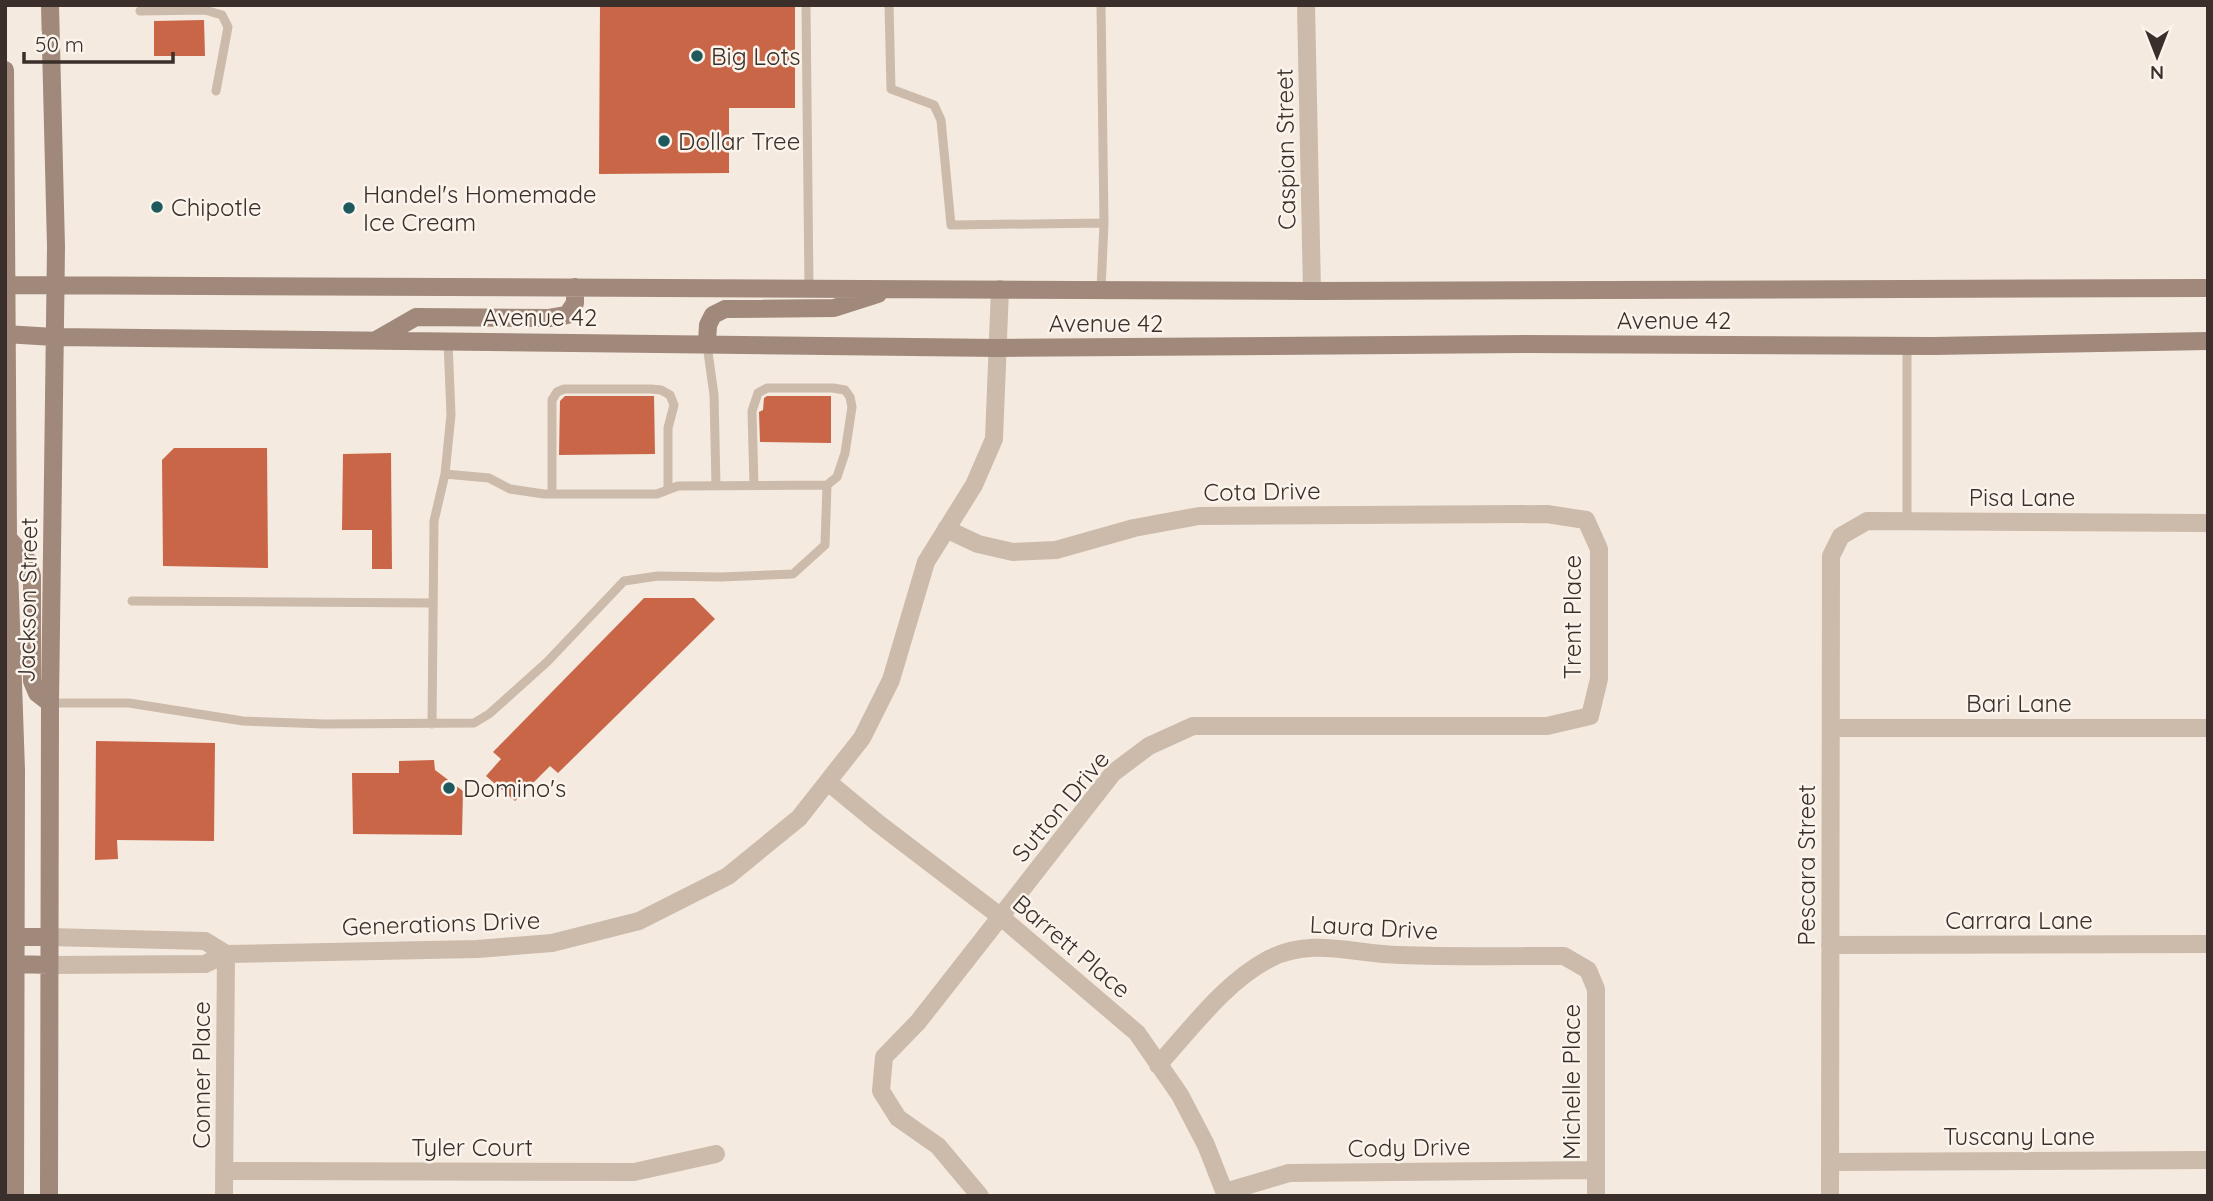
<svg xmlns="http://www.w3.org/2000/svg" width="2213" height="1201" viewBox="0 0 2213 1201" font-family="Quicksand,sans-serif">
<rect width="100%" height="100%" fill="#f4eadf"/>
<path fill="#c96648" d="M600,5H795V108H729V173L599,174Z
M204,20L205,56H154V21Z
M565,396H654L655,454L559,455L560,401Z
M767,396H831V443L760,442L759,412L763,410L764,398Z
M174,448H267L268,568L163,566L162,460Z
M391,453L392,569H372V530H342L343,454Z
M644,598H694L715,619L558,773L550,766L515,801L486,776L501,759L493,752Z
M96,741L215,743L214,841L117,840L118,859L95,860Z
M434,760L435,770L463,791L462,835L353,834L352,773H399V761Z"/>
<g fill="none" stroke-linecap="round" stroke-linejoin="round">
<path stroke="#ccbaaa" stroke-width="9" d="M806,5L809,288
M889,5L891,89L934,105L941,120L951,225L1104,223
M1101,5L1104,223L1101,290
M140,11L205,10L222,15L228,27L216,91
M707,345L714,395L716,486
M754,486L752,411L758,393L767,388H833L845,390L850,397L852,407L845,453L837,477L827,485
M552,494V400L557,392L564,389H651L661,390L670,395L674,405L668,428V489
M1907,521V346
M132,601L432,603
M50,703H129L243,721L325,724L474,723L489,714L547,662L624,581L658,576L721,577L793,574L825,545L827,485L678,486L657,494H544L510,489L489,478L445,474
M432,724L434,521L445,474L451,415L448,342"/>
<path stroke="#ccbaaa" stroke-width="18" d="M1306,5L1312,291
M946,529L978,544L1013,552L1056,550L1134,528L1199,516L1547,514L1586,520L1599,549V679L1590,716L1547,726H1193L1149,746L1113,773L918,1022L884,1057L881,1091L898,1118L938,1146L980,1196
M1831,728H2208
M828,782L879,824L1001,917L1137,1033L1180,1095L1206,1145L1226,1196
M49,937L205,941L226,954
M1830,945L2208,944
M49,965L205,964L226,954L477,949L552,943L639,921L728,876L799,818L862,738L891,680L926,562L974,485L994,439L1000,289
M1158,1065C1192,1028 1224,983 1269,959C1311,937 1354,954 1399,955C1454,957 1509,956 1564,956L1588,970L1596,989V1196
M1830,1162L2208,1160
M225,1171L634,1172L716,1154
M1225,1192L1289,1173L1596,1170
M224,1196L226,954
M1830,1196L1831,556L1841,536L1867,521L2208,523"/>
<path stroke="#a0887b" stroke-width="18" d="M5,70L8,538L16,770L15,1196
M5,285L1312,291L2208,288
M5,334L54,337L998,348L1525,344L1933,346L2208,341
M376,340L416,317L549,318L567,315L575,303V287
M707,343L708,325L713,315L725,309L834,308L878,294
M8,538L27,560L32,576V681L37,693L50,703
M15,937H49
M15,964L49,965
M49,1196L50,703L56,247L50,5"/>
</g>
<g fill="#1e595d" stroke="#fbf4ec" stroke-width="2.5">
<circle cx="697" cy="56" r="7"/>
<circle cx="664" cy="141" r="7"/>
<circle cx="157" cy="207" r="7"/>
<circle cx="349" cy="208" r="7"/>
<circle cx="449" cy="788" r="7"/>
</g>
<g text-anchor="middle" dominant-baseline="central" stroke-width="5" stroke-linejoin="round" paint-order="stroke">
<g font-size="24" fill="#3a2f2a" stroke="#fbf4ec" text-anchor="start">
<text x="711" y="56">Big Lots</text>
<text x="678" y="141">Dollar Tree</text>
<text x="363" y="194">Handel's Homemade<tspan x="363" dy="28">Ice Cream</tspan></text>
<text x="171" y="207">Chipotle</text>
<text x="463" y="788">Domino's</text>
</g>
<g font-size="24" fill="#3a2f2a" stroke="#fbf4ec">
<text transform="translate(1285 149) rotate(-91)">Caspian Street</text>
<text x="540" y="317">Avenue 42</text>
<text x="1674" y="320">Avenue 42</text>
<text x="1106" y="323">Avenue 42</text>
<text transform="translate(1262 491) rotate(-1)">Cota Drive</text>
<text x="2022" y="497">Pisa Lane</text>
<text transform="translate(27 600) rotate(-89)">Jackson Street</text>
<text transform="translate(1572 617) rotate(-90)">Trent Place</text>
<text x="2019" y="703">Bari Lane</text>
<text transform="translate(1060 806) rotate(-50)">Sutton Drive</text>
<text transform="translate(1806 865) rotate(-90)">Pescara Street</text>
<text x="2019" y="920">Carrara Lane</text>
<text transform="translate(441 923) rotate(-2)">Generations Drive</text>
<text transform="translate(1374 927) rotate(3)">Laura Drive</text>
<text transform="translate(1072 946) rotate(40)">Barrett Place</text>
<text transform="translate(201 1075) rotate(-90)">Conner Place</text>
<text transform="translate(1571 1082) rotate(-90)">Michelle Place</text>
<text x="2019" y="1136">Tuscany Lane</text>
<text x="472" y="1147">Tyler Court</text>
<text transform="translate(1409 1147) rotate(-1)">Cody Drive</text>
</g>
</g>
<rect width="2213" height="1201" fill="none" stroke="#3a2f2a" stroke-width="14"/>
<g transform="translate(2157 56) rotate(180)" stroke="#fbf4ec" stroke-width="5" paint-order="stroke">
<path d="M0-5L12 26L0 18L-12 26Z" fill="#3a2f2a"/>
<text y="-10" font-size="19" font-weight="bold" text-anchor="middle" fill="#3a2f2a">N</text>
</g>
<path d="M24 52v10h149v-10" fill="none" stroke="#3a2f2a" stroke-width="3.5"/>
<text x="35" y="52" font-size="21" fill="#3a2f2a" stroke="#fbf4ec" stroke-width="5" paint-order="stroke">50 m</text>
</svg>
